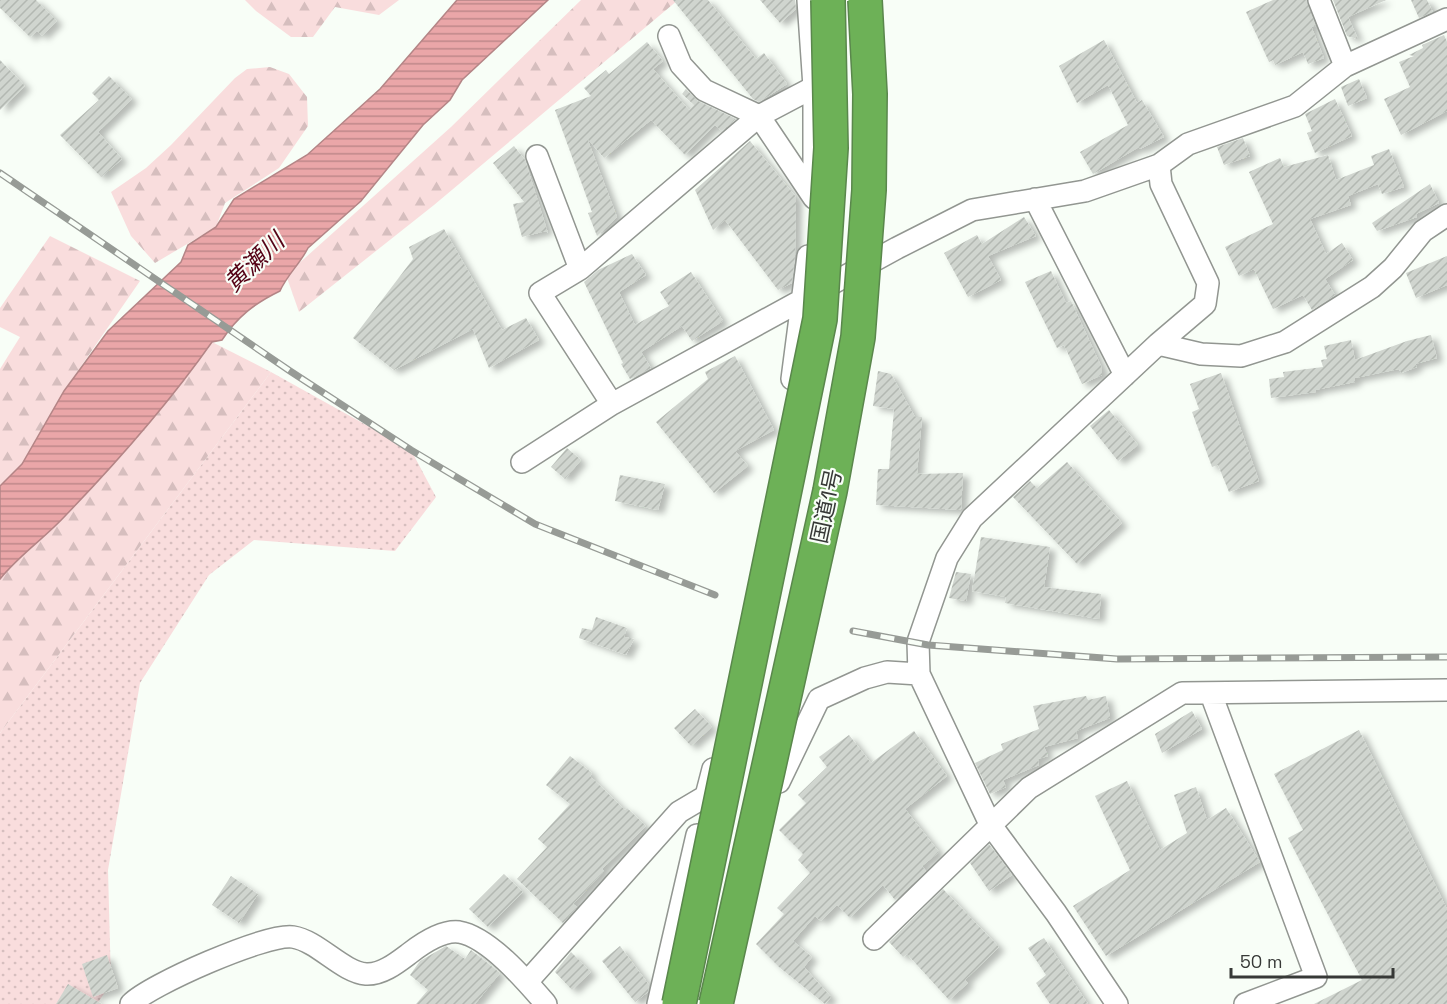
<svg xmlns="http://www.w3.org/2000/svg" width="1447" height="1004" viewBox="0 0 1447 1004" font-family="'Space Grotesk','Noto Sans JP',sans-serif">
<defs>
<pattern id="grass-dots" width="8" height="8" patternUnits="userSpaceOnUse" patternTransform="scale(1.5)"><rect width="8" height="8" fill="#f9dddd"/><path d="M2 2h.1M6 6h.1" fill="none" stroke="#d6bebe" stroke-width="1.8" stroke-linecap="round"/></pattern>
<pattern id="forest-firs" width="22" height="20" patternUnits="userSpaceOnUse" patternTransform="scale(1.5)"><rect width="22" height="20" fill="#f9dddd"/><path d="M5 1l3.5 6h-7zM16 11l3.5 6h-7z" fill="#d6bebe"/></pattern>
<pattern id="water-rules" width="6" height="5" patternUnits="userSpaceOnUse" patternTransform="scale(1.5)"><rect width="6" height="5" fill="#eaa6a8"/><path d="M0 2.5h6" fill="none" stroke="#be888a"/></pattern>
<pattern id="building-hatch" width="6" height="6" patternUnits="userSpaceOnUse" patternTransform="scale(1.5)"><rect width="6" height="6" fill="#d0d5cf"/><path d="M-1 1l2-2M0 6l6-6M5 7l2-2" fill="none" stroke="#b3b8b2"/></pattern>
<filter id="shadow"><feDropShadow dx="6" dy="4" stdDeviation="3" flood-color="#0004"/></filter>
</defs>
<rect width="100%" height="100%" fill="#f8fef7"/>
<path fill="url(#grass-dots)" d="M271,372L411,450L436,497L395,551L254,540L209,575L140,683L108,870L111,983L97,1004H0V733Z"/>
<path fill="url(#forest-firs)" d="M245,0H399L379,15L335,7L313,37H291L256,11Z
M581,0H678L434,205L299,312L286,275L451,127Z
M270,67L289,74L307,97L308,126L279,168L225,203L216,227L155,263L131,236L111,192L146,168L171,145L235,78L247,69Z
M50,236L140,281L68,385L22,464L0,486V369L20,337L0,327V308Z
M212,342L271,372L0,733V579Z"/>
<path fill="url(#water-rules)" stroke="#b48586" stroke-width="1.5" d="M457,0H548L462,80L450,100L423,125L361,201L308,248C300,264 287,275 280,291C255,303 237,317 222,340L212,342C169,403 118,461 66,515C45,538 19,555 0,579V486L22,464L64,391L108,331L181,262L188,245L216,227L234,199L307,155L380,89Z"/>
<path fill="url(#building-hatch)" filter="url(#shadow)" d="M0,0H36L57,21L42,36L37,31L30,37L0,8Z
M673,0H708L756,59L764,53L787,84L759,102L753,99Z
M760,0H795L796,9L780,23Z
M1273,0H1307L1316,27L1311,26L1324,58L1308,64L1303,52L1275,65L1273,60L1269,62L1246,12Z
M1333,0H1386L1348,17L1358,39L1347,36Z
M1411,0H1427L1433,12L1419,18Z
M1444,35L1447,42V111L1401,135L1384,99L1410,87L1399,62L1414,56L1409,55L1423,48L1422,45Z
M1104,40L1137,103L1142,100L1164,137L1140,149L1139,147L1093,174L1080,152L1128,125L1108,85L1077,103L1059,66Z
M647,42L663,61L653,69L689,110L694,105L682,94L686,89L698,101L736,119L721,131L715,125L685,155L651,120L604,158L587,138L617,217L597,236L588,213L592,212L555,110L591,96L584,88L606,70L609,74Z
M0,60L25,86L0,110Z
M109,76L132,99L98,132L122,159L101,177L60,135L99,100L92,93Z
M1359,79L1367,98L1348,106L1341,87Z
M1335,99L1352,136L1315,153L1307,133L1312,131L1305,114Z
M1243,138L1250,156L1224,165L1217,147Z
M750,141L796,197L795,255L792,283L778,290L725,220L713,230L695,190Z
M514,146L525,160L548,233L546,231L522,237L513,204L524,202L493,163Z
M1389,149L1404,187L1382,194L1378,184L1348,196L1351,205L1310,219L1326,254L1342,243L1353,260L1325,279L1335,295L1312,310L1303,295L1273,309L1254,269L1239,276L1225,247L1273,224L1249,172L1280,158L1284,167L1328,155L1336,180L1374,165L1371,156Z
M1430,184L1439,203L1416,214L1417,217L1377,231L1372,223Z
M1024,217L1036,236L988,256L1001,280L968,297L944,253L977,235L982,244Z
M444,229L502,330L526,318L539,340L489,368L473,329L394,370L353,338L413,259L409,247Z
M632,254L646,275L619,292L635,325L669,306L660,292L691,272L723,321L692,341L682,326L641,352L651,368L630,379L621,364L623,363L584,282L598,270Z
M1447,256V285L1416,298L1406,273Z
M1051,271L1066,303L1071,301L1102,368V375L1082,384L1064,345L1057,348L1025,282Z
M1431,335L1437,358L1415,364L1417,367L1401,373L1399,369L1355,378V382L1315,390L1316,392L1271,398L1269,379L1284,377L1283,372L1323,367L1321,360L1327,359L1324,346L1351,340L1355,360L1407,341Z
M735,356L774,430L735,451L748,466L714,493L656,422L708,379L705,372Z
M878,371L891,374L915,417H922L917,474L963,473L961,510L876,505L878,469H889L894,409L873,406Z
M1221,373L1259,481L1229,492L1218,465L1212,467L1192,412L1199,409L1190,384Z
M1109,410L1138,445L1118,461L1090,426Z
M567,448L581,460L565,479L551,467Z
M1067,462L1122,523L1077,564L1013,497L1030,481L1037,488Z
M620,475L665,484L658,510L615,501Z
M981,537L1050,547L1044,587L1101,594L1099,619L1005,603L1006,597L972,591Z
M956,572L971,574L966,601L949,598Z
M596,617L627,628L624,637L634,639L626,655L579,638L582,628L592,630Z
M1086,696L1088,700L1106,696L1110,718L1076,731L1078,738L1044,747L1048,756L1038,759L1039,765L1003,780L1006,787L990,794L975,763L1003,750L1001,744L1039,729L1033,706Z
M695,709L712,727L691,746L674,728Z
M1192,711L1202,729L1162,753L1155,734Z
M1359,730L1447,909V1004H1314L1362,980L1288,838L1303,830L1274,774Z
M914,731L947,776L905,809L939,852L922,866L926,871L895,900L883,885L850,918L837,905L821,921L815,916L793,941L812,957L804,967L831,997L825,1004L779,967L756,944L784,914L777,908L810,873L798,860L803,854L779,830L806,803L798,795L827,767L819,757L849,735L871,763Z
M570,756L592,773L590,776L625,810L627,808L646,826L602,869L604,871L573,904L577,907L563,923L517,879L547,847L538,839L570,804L546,785Z
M1127,781L1160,850L1187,833L1174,795L1196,787L1207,820L1226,808L1260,862L1106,956L1073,906L1130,870L1095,796Z
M989,844L1012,875L989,891L970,863Z
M504,874L523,892L488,927L469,909Z
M231,876L258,894L239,923L212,905Z
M943,889L999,947L965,980L968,983L949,1000L907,954L903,957L889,942Z
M1044,938L1088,1004H1050L1036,983L1046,975L1028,948Z
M446,946L465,959L471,950L500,973L475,1004H416L428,990L410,975L420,961Z
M620,946L649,985L648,992L635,1002L602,961Z
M571,952L591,972L572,990L555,972Z
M107,955L118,988L93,997L82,964Z
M68,984L102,1004H56Z"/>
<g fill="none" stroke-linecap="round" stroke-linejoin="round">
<g stroke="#929691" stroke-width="24">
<path id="street" d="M808,0L814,87V180
M1319,0L1345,66
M669,36L681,65L704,90L759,116L814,198
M537,156L580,269L540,293L612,404
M1035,199L1125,375
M580,269L759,116L814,87
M1158,344L1201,354L1241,356L1285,342L1372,287L1393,268L1423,231L1447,215
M792,379L808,256
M522,462L612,404L897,248L972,210L1085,191L1159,165
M1211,694L1316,977L1245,1004
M779,782L819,699L865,678L887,672L919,674
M874,939L1029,788L1182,693L1447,690
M527,982L679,812L706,796L713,769
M131,1004C149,985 267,933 293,937C318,941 342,972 366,974C382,975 398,962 410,953C423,943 442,930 459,932C489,937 527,982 546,1004
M658,1004L697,835
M1117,1004L1056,913L990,824L919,674L918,642L947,558L972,518L1158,344L1205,304L1208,283L1161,184L1159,165L1188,144L1295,106L1345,66L1447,19"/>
</g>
<use href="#street" stroke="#fff" stroke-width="21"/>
<g stroke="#979b96" stroke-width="7">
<path id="rail" d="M0,173L290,371L411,450L535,524L715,595
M853,631L928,645L1117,659L1447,657"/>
</g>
<use href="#rail" stroke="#f8fef7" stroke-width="4.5" stroke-dasharray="14" stroke-linecap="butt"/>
<g stroke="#5a874c" stroke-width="36" stroke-linecap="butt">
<path id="highway-bridge" d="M679,1004L820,319L831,148L828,0
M716,1004L830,491L858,337L869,190L870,94L865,0"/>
</g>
<use href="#highway-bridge" stroke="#6db157" stroke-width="33"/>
</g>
<g text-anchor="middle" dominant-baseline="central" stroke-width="4.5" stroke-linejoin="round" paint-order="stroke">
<g font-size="22" fill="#373937" stroke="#f8fef7">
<text transform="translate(826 506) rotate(-78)">国道1号</text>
</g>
<g font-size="24" font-style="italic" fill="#550316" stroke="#f8fef7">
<text transform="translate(254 262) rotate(-44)">黄瀬川</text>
</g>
</g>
<path d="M1231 968v9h162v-9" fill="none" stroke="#373937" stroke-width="3"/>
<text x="1240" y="968" font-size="18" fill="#373937" stroke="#f8fef7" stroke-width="4.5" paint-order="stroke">50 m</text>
</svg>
